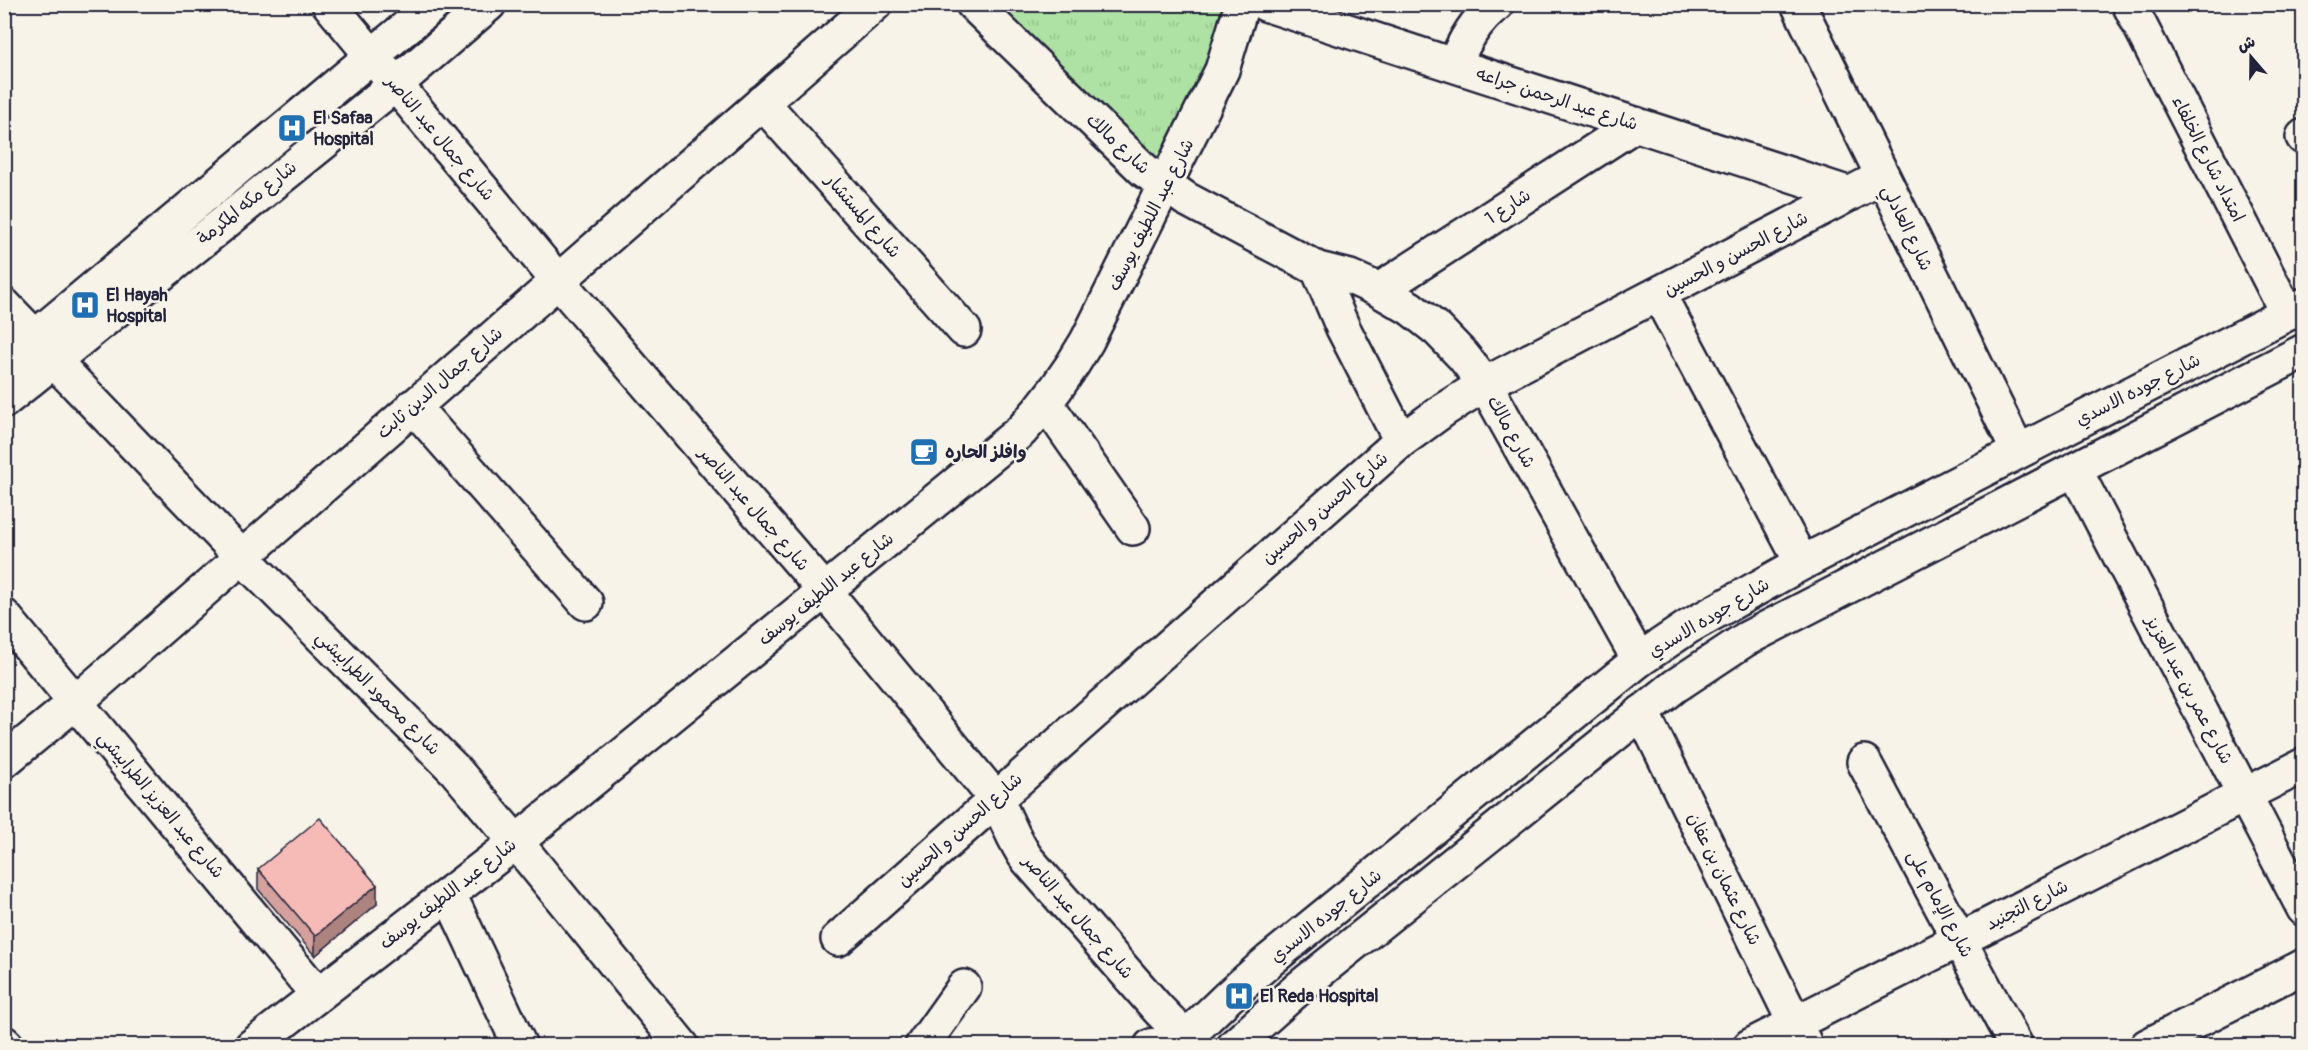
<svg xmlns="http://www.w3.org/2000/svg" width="2308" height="1050" viewBox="0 0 2308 1050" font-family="Pangolin,'Playpen Sans Arabic',sans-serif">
<defs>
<pattern id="park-tufts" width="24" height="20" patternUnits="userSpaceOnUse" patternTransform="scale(1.5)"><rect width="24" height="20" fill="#aee2a4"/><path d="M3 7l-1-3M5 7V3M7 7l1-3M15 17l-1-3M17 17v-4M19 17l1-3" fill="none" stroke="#95c28e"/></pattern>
</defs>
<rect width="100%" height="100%" fill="#f7f3e8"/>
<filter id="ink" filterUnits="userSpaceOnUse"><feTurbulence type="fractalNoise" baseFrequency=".0167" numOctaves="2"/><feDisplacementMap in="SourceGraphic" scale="12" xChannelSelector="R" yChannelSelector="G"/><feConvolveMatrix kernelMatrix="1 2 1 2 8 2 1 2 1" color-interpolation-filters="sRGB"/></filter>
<g filter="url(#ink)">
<path fill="url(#park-tufts)" stroke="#688270" stroke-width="1.5" d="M975,5H1238L1165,183Z"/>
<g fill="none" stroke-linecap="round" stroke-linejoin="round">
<g stroke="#22223b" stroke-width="38">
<path id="minor" d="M329,4L558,281L824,590L995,798C1007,818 1013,840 1027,859L1158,1009L1194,1046
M973,4L1144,170L1186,199L1318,269L1350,277L1379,290L1410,308L1438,330L1463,356L1485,384L1639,660
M1265,4L1850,194
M2129,4L2287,313
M1454,65C1464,42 1476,19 1497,4
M762,102L964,330
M2303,137L2304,136
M1318,269L1343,328L1401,441
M1379,290L1636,124
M1659,295L1802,563
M4,305L35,337
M53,360L242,557L455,770L516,842L682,1046
M4,363L434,4
M4,401L396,84L489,4
M1046,403L1133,528
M413,406L586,603
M2075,470L2304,909
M4,616L318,995
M1642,712L1806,1046
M4,761L76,702L875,4
M1864,762L2016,1046
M449,894L520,1046
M838,939L1401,441L1445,409L1485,384L1882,177
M4,1043L7,1046
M252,1046L516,842L1021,431C1047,403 1068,374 1087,341L1222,70L1242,4
M922,1046L964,987
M1151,1046L1185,1037
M1750,1046L2304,765
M2147,1046L2304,966"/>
</g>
<g stroke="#22223b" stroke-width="38">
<path id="tertiary" d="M1798,4L2018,451"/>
</g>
<g stroke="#22223b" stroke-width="38">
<path id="secondary" d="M1177,1046L1228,997L1270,960L1639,660L1688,627L1802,563L2304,305
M1234,1046L1300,987L1675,686L1746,639L2304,351"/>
</g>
<use href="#minor" stroke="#f7f3e8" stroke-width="33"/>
<use href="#tertiary" stroke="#f7f3e8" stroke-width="33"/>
<use href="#secondary" stroke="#f7f3e8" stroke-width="33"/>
</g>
<path fill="#d4a19d" stroke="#22223b" stroke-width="1.5" d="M258,869L377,904L315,956L258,889Z"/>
<path fill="#ad8380" stroke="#22223b" stroke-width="1.5" d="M377,885V904L315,956V936Z"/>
<path fill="#f7bbb7" stroke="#22223b" stroke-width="1.5" d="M320,818L377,885L315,936L258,869Z"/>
</g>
<defs>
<g id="hospital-square" transform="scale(1.5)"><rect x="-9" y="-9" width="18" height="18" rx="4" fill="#1f6fb2" stroke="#f7f3e8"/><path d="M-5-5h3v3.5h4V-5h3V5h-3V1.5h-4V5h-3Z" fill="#fff"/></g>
<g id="cafe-square" transform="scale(1.5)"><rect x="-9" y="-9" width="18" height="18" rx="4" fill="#1f6fb2" stroke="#f7f3e8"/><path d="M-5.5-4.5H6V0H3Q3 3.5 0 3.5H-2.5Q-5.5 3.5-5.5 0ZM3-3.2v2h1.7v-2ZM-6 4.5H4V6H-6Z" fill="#fff"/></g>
</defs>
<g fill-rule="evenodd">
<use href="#hospital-square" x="292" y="128"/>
<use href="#hospital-square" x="85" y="305"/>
<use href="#cafe-square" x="924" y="452"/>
<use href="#hospital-square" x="1239" y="996"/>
</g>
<g text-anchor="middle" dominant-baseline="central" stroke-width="5" stroke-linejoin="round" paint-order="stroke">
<g font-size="18" fill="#22223b" stroke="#f7f3e8">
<text transform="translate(1557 99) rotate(18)">شارع عبد الرحمن جراعه</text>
<text transform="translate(440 138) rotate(50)">شارع جمال عبد الناصر</text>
<text transform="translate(1118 144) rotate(43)">شارع مالك</text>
<text transform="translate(2208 159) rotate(63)">امتداد شارع الخلفاء</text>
<text transform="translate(247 203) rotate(-39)">شارع مكه المكرمة</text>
<text transform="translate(1508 207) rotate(-33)">شارع 1</text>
<text transform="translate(1151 215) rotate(-63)">شارع عبد اللطيف يوسف</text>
<text transform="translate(863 216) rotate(49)">شارع المستشار</text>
<text transform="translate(1907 228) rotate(64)">شارع العادلي</text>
<text transform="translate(1736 254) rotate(-28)">شارع الحسن و الحسين</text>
<text transform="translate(440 383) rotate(-41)">شارع جمال الدين ثابت</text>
<text transform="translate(2138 390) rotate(-27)">شارع جوده الاسدي</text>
<text transform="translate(1511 432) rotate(61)">شارع مالك</text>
<text transform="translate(1325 508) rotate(-41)">شارع الحسن و الحسين</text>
<text transform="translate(754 509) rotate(49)">شارع جمال عبد الناصر</text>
<text transform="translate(826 589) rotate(-39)">شارع عبد اللطيف يوسف</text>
<text transform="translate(1709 618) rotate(-31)">شارع جوده الاسدي</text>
<text transform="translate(2189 690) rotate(62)">شارع عمر بن عبد العزيز</text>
<text transform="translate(378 693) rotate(45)">شارع محمود الطرابيشي</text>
<text transform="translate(161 805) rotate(50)">شارع عبد العزيز الطرابيشي</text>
<text transform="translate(960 830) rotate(-42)">شارع الحسن و الحسين</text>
<text transform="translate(1724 879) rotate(64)">شارع عثمان بن عفان</text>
<text transform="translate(448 894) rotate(-38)">شارع عبد اللطيف يوسف</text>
<text transform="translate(1940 904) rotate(62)">شارع الإمام على</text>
<text transform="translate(2027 905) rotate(-27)">شارع التجنيد</text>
<text transform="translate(1326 916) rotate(-39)">شارع جوده الاسدي</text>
<text transform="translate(1078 917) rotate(49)">شارع جمال عبد الناصر</text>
</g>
<g font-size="18" font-weight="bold" fill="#22223b" stroke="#f7f3e8" text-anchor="start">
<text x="313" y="118">El Safaa<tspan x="313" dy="21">Hospital</tspan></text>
<text x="106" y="295">El Hayah<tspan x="106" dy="21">Hospital</tspan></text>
<text x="945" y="452">وافلز الحاره</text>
<text x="1260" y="996">El Reda Hospital</text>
</g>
</g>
<rect width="2308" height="1050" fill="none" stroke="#f7f3e8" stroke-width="24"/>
<rect x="12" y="12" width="2284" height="1026" fill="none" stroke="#22223b" stroke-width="2" filter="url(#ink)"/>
<g transform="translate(2251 57) rotate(340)" stroke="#f7f3e8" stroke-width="4.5" paint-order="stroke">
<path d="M0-4.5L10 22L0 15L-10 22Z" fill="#22223b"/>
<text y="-9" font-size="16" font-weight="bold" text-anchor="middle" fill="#22223b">ش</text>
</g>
</svg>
